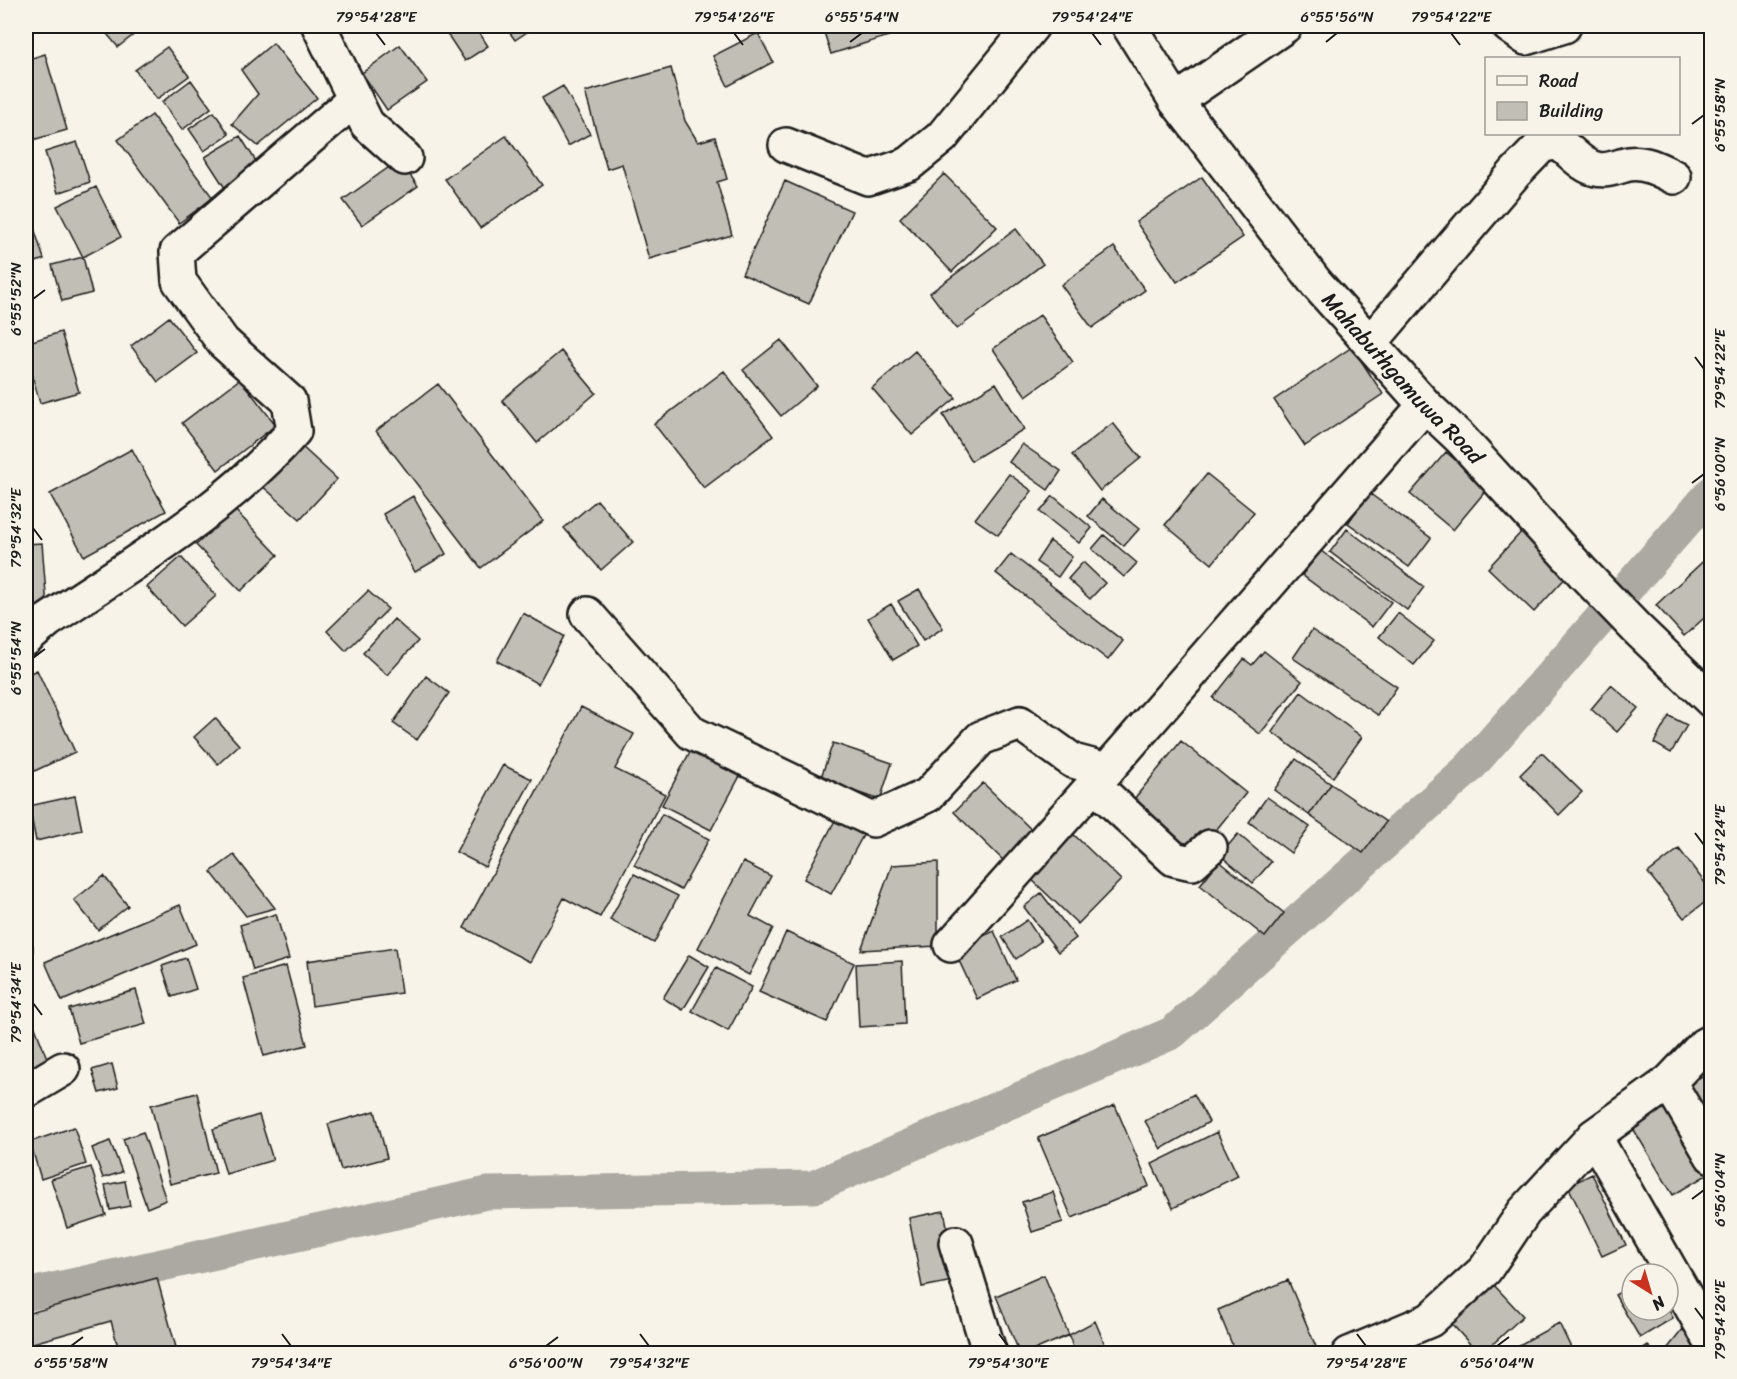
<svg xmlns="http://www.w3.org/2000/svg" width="1737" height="1379" viewBox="0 0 1737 1379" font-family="Sriracha,sans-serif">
<rect width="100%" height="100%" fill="#f7f3e8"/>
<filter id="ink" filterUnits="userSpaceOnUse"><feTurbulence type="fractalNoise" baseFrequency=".0167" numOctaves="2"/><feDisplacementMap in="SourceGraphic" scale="12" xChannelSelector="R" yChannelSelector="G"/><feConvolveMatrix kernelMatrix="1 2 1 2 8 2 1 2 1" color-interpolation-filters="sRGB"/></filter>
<g filter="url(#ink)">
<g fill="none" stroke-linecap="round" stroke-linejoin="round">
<path stroke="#aca9a2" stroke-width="33" d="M26,1295L487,1193L813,1187L1172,1033L1469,768L1712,492"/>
</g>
<path fill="#c0beb5" stroke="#1c1c1c" stroke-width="1.5" d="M105,26H145L118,47L102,28Z
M442,26H475L488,46L465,61Z
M505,26H536L515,40Z
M663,26H679L667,32Z
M822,26H896L898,33L831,54Z
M758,33L773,62L728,86L713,56Z
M273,43L317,98L258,146L232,124L258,94L241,70Z
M400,45L427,82L387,110L362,73Z
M167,47L189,76L157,99L135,70Z
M45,54L67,130L26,142V60Z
M671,68L685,121L698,142L715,137L727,179L717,182L732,235L649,259L622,164L607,169L585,92Z
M191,80L211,108L182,130L162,102Z
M563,86L590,134L568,146L542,98Z
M214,112L229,134L204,151L189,129Z
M152,115L213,198L179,223L118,140Z
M240,136L259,166L225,188L205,157Z
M506,136L542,185L480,228L445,179Z
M77,142L90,182L58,193L45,152Z
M399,160L418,186L362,225L343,200Z
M944,174L997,227L952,272L900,218Z
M1202,177L1243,237L1177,282L1136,222Z
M785,181L852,211L809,304L742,274Z
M96,187L121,237L83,257L57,206Z
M26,203L44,259L26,266Z
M1016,229L1043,264L957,329L930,293Z
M1114,247L1145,290L1092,328L1061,285Z
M83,257L92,293L62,301L52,265Z
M1040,315L1073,362L1026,396L993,349Z
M169,317L197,353L158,382L131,346Z
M61,332L79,392L40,403L26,354V343Z
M781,340L817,386L781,416L743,370Z
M1352,347L1383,394L1305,446L1274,400Z
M561,351L596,393L537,443L502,400Z
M915,351L956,398L912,435L872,388Z
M724,371L773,436L704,488L654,424Z
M240,379L276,425L218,470L182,423Z
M996,383L1024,429L971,461L943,415Z
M438,384L543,521L481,568L376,431Z
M1113,423L1141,458L1100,491L1072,455Z
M299,444L337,479L300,519L261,485Z
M1022,444L1061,471L1048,490L1009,462Z
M132,449L166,511L84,556L50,494Z
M1446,452L1488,488L1453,530L1410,494Z
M1009,474L1032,491L998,535L975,519Z
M1207,474L1254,512L1212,564L1165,525Z
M1369,493L1431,538L1409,567L1348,523Z
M413,496L446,554L415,572L383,514Z
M1053,496L1092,528L1079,543L1040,512Z
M26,497L29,534L26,535Z
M1102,499L1139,529L1124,546L1088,516Z
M597,500L633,542L601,570L564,528Z
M234,509L278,555L241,591L196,545Z
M1525,528L1571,572L1534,612L1488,568Z
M1347,529L1424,587L1407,610L1330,552Z
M1104,535L1137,563L1124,577L1092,549Z
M1050,541L1072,557L1058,577L1036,562Z
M42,543L47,607L26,609V544Z
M1321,551L1391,602L1372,627L1302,575Z
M1712,553V611L1684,636L1656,605Z
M1011,554L1123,641L1108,660L996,573Z
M181,557L216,596L182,626L147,587Z
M1083,562L1105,583L1090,599L1068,579Z
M919,589L943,628L923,641L898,601Z
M368,591L388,609L346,651L327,631Z
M891,604L917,646L893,660L868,618Z
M523,613L564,636L538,684L497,661Z
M1398,613L1434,641L1414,665L1379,637Z
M394,619L418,641L387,675L363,653Z
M1312,630L1397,687L1378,715L1293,658Z
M1264,651L1302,681L1260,734L1213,698L1244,659L1252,665Z
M37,670L75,752L26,775V675Z
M426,676L449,693L417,740L393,723Z
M1611,685L1638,708L1617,732L1591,709Z
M1301,692L1362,737L1333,777L1272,732Z
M581,707L634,734L615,769L665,794L600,917L564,898L530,962L464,928Z
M1669,716L1687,725L1671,753L1654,743Z
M215,718L239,745L218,764L194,737Z
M1181,741L1246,793L1195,856L1130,804Z
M833,743L892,763L880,800L820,780Z
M692,748L741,774L711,830L662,805Z
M1542,753L1582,792L1559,815L1520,775Z
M1296,759L1331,784L1309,815L1274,790Z
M503,765L532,779L485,867L456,852Z
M983,783L1038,836L1009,866L954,812Z
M1331,784L1386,822L1363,853L1309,815Z
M75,796L82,830L36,841L29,806Z
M1267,797L1310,827L1291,853L1249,822Z
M839,813L867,828L831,894L804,879Z
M662,814L709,839L681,890L634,865Z
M1070,831L1121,880L1078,924L1027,875Z
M1238,834L1271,862L1253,883L1220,855Z
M1679,849L1712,892V897L1684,918L1648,873Z
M234,855L275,908L246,916L211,872Z
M1219,861L1284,913L1265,937L1200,885Z
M743,862L771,876L750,916L773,928L749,975L698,948Z
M938,862V946L861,950L892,865Z
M634,874L678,896L654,943L610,920Z
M104,876L128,906L98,930L74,900Z
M1041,893L1076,938L1058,952L1024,907Z
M180,905L196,944L62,1001L45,962Z
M276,914L289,959L253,970L240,925Z
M1027,920L1041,941L1016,959L1002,937Z
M994,931L1016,980L977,999L954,950Z
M786,932L854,963L827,1022L759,992Z
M26,945L33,946L31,997H26Z
M395,948L401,993L312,1006L307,961Z
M689,955L709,967L683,1010L663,998Z
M186,958L196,989L172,997L162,966Z
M902,961L905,1024L859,1027L856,964Z
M286,966L307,1045L264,1056L243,978Z
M716,968L752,987L728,1031L692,1011Z
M136,990L146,1024L79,1043L69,1009Z
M31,1017L52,1071L26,1081V1019Z
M112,1064L118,1088L99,1093L92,1070Z
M1712,1070V1144L1679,1090Z
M197,1093L216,1173L170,1184L151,1105Z
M1194,1094L1209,1122L1161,1149L1145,1121Z
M1667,1103L1710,1173L1673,1195L1631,1125Z
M1115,1105L1149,1186L1072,1218L1038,1138Z
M375,1111L387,1158L341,1170L328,1124Z
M259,1115L273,1160L226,1174L213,1129Z
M74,1127L86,1164L41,1179L30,1142Z
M143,1132L166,1200L147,1208L123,1139Z
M1217,1132L1238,1176L1173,1208L1152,1164Z
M110,1141L122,1172L103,1178L92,1148Z
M91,1167L106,1215L67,1228L51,1179Z
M1592,1174L1626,1245L1602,1256L1568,1186Z
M125,1181L130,1206L110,1210L105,1185Z
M1053,1192L1063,1222L1032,1232L1022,1202Z
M944,1211L958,1280L922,1287L909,1218Z
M1044,1275L1069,1335L1025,1354H1020L996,1296Z
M157,1278L177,1351L169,1354H120L111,1321L26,1345V1314Z
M1288,1280L1319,1354H1236L1218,1310Z
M1492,1283L1523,1316L1482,1354H1479L1450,1322Z
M1632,1285V1310H1668V1308L1673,1318L1640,1338L1615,1295Z
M1095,1321L1109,1354H1075L1069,1335Z
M1559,1323L1574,1354H1523L1519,1345Z
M1683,1329L1698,1354H1663Z
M1648,1345L1653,1354H1634Z
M972,1348L973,1354H948Z"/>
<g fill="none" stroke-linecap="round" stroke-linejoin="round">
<g stroke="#1c1c1c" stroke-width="38">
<g id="minor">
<path d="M319,26L367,124L405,158"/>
<path id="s1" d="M1129,26L1176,101L1316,283L1425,405L1460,438L1583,573L1637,629L1712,701"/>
<path d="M1509,26L1526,38L1564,26"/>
<path d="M1176,101L1285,26"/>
<path d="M786,145L868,178L909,164L942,137L1032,26"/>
<path d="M1370,343L1515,173L1541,146L1557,142C1570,150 1581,166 1596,169C1608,172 1618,166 1629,164C1644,161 1660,170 1674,177"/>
<path d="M587,614L692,733L873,820L928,795L981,738L1020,723L1073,761L1107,770L1425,405"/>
<path d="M26,639L47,621C133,563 225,510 294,431L289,401L223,342L179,281L177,252L355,99"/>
<path d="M1094,785L1174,859L1192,863L1210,847"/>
<path d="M951,945L1107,770"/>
<path d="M1712,1041L1704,1045L1669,1082L1594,1136L1712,1343"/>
<path d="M1669,1082L1712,1156"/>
<path d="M26,1091L63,1069"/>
<path d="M956,1243L990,1354"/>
<path d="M1349,1354L1430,1320L1485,1270L1524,1212L1594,1136"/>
</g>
</g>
<use href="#minor" stroke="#f7f3e8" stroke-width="33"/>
</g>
</g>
<path fill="none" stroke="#1c1c1c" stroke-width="2" d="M376,33L385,45M734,33L743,45M1092,33L1101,45M1451,33L1460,45M850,42L862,33M1326,42L1337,33M1692,124L1704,115M33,299L45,290M1695,357L1704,369M1692,483L1704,474M33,528L42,540M33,658L45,649M1695,833L1704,845M33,1003L42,1015M1692,1199L1704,1190M1695,1308L1704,1320M282,1334L291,1346M640,1334L649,1346M999,1334L1008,1346M1357,1334L1366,1346M71,1346L83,1337M546,1346L558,1337M1497,1346L1509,1337"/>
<g text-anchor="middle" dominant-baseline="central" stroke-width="6" stroke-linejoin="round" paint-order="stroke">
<g font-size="22" fill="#1c1c1c" stroke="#f7f3e8">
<text stroke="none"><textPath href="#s1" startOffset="447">Mahabuthgamuwa Road</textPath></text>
</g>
</g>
<rect width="1737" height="1379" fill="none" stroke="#f7f3e8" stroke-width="66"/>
<rect x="1485" y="57" width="195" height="78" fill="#f7f3e8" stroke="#9f9d96" stroke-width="1.5"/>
<rect x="1497" y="76" width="30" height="9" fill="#f7f3e8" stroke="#9f9d96" stroke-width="1.5"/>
<text x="1539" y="87" font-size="18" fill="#1c1c1c">Road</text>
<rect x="1497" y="102" width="30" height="18" fill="#c0beb5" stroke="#9f9d96" stroke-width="1.5"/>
<text x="1539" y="117" font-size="18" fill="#1c1c1c">Building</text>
<g transform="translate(1650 1292) rotate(143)"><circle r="28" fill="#f7f3e8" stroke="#9f9d96" stroke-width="1.5"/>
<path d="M0-4.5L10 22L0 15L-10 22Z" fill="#c8321e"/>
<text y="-9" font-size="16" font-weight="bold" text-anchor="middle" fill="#1c1c1c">N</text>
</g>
<rect x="33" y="33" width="1671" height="1313" fill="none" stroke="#1c1c1c" stroke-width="2"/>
<g font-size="15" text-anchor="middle" fill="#1c1c1c">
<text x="376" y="22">79°54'28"E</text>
<text x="734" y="22">79°54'26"E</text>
<text x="862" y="22">6°55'54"N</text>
<text x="1092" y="22">79°54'24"E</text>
<text x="1337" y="22">6°55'56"N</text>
<text x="1451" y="22">79°54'22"E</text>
<text transform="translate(1720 115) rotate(-90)" y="5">6°55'58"N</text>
<text transform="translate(16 299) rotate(-90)" y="5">6°55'52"N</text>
<text transform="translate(1720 369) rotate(-90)" y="5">79°54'22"E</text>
<text transform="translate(1720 474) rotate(-90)" y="5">6°56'00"N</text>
<text transform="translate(16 528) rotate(-90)" y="5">79°54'32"E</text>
<text transform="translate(16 658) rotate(-90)" y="5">6°55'54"N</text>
<text transform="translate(1720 845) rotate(-90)" y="5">79°54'24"E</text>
<text transform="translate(16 1003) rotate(-90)" y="5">79°54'34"E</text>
<text transform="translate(1720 1190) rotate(-90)" y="5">6°56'04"N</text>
<text transform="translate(1720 1320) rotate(-90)" y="5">79°54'26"E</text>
<text x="71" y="1368">6°55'58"N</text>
<text x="291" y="1368">79°54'34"E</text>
<text x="546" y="1368">6°56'00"N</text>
<text x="649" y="1368">79°54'32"E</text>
<text x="1008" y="1368">79°54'30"E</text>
<text x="1366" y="1368">79°54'28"E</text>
<text x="1497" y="1368">6°56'04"N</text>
</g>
</svg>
